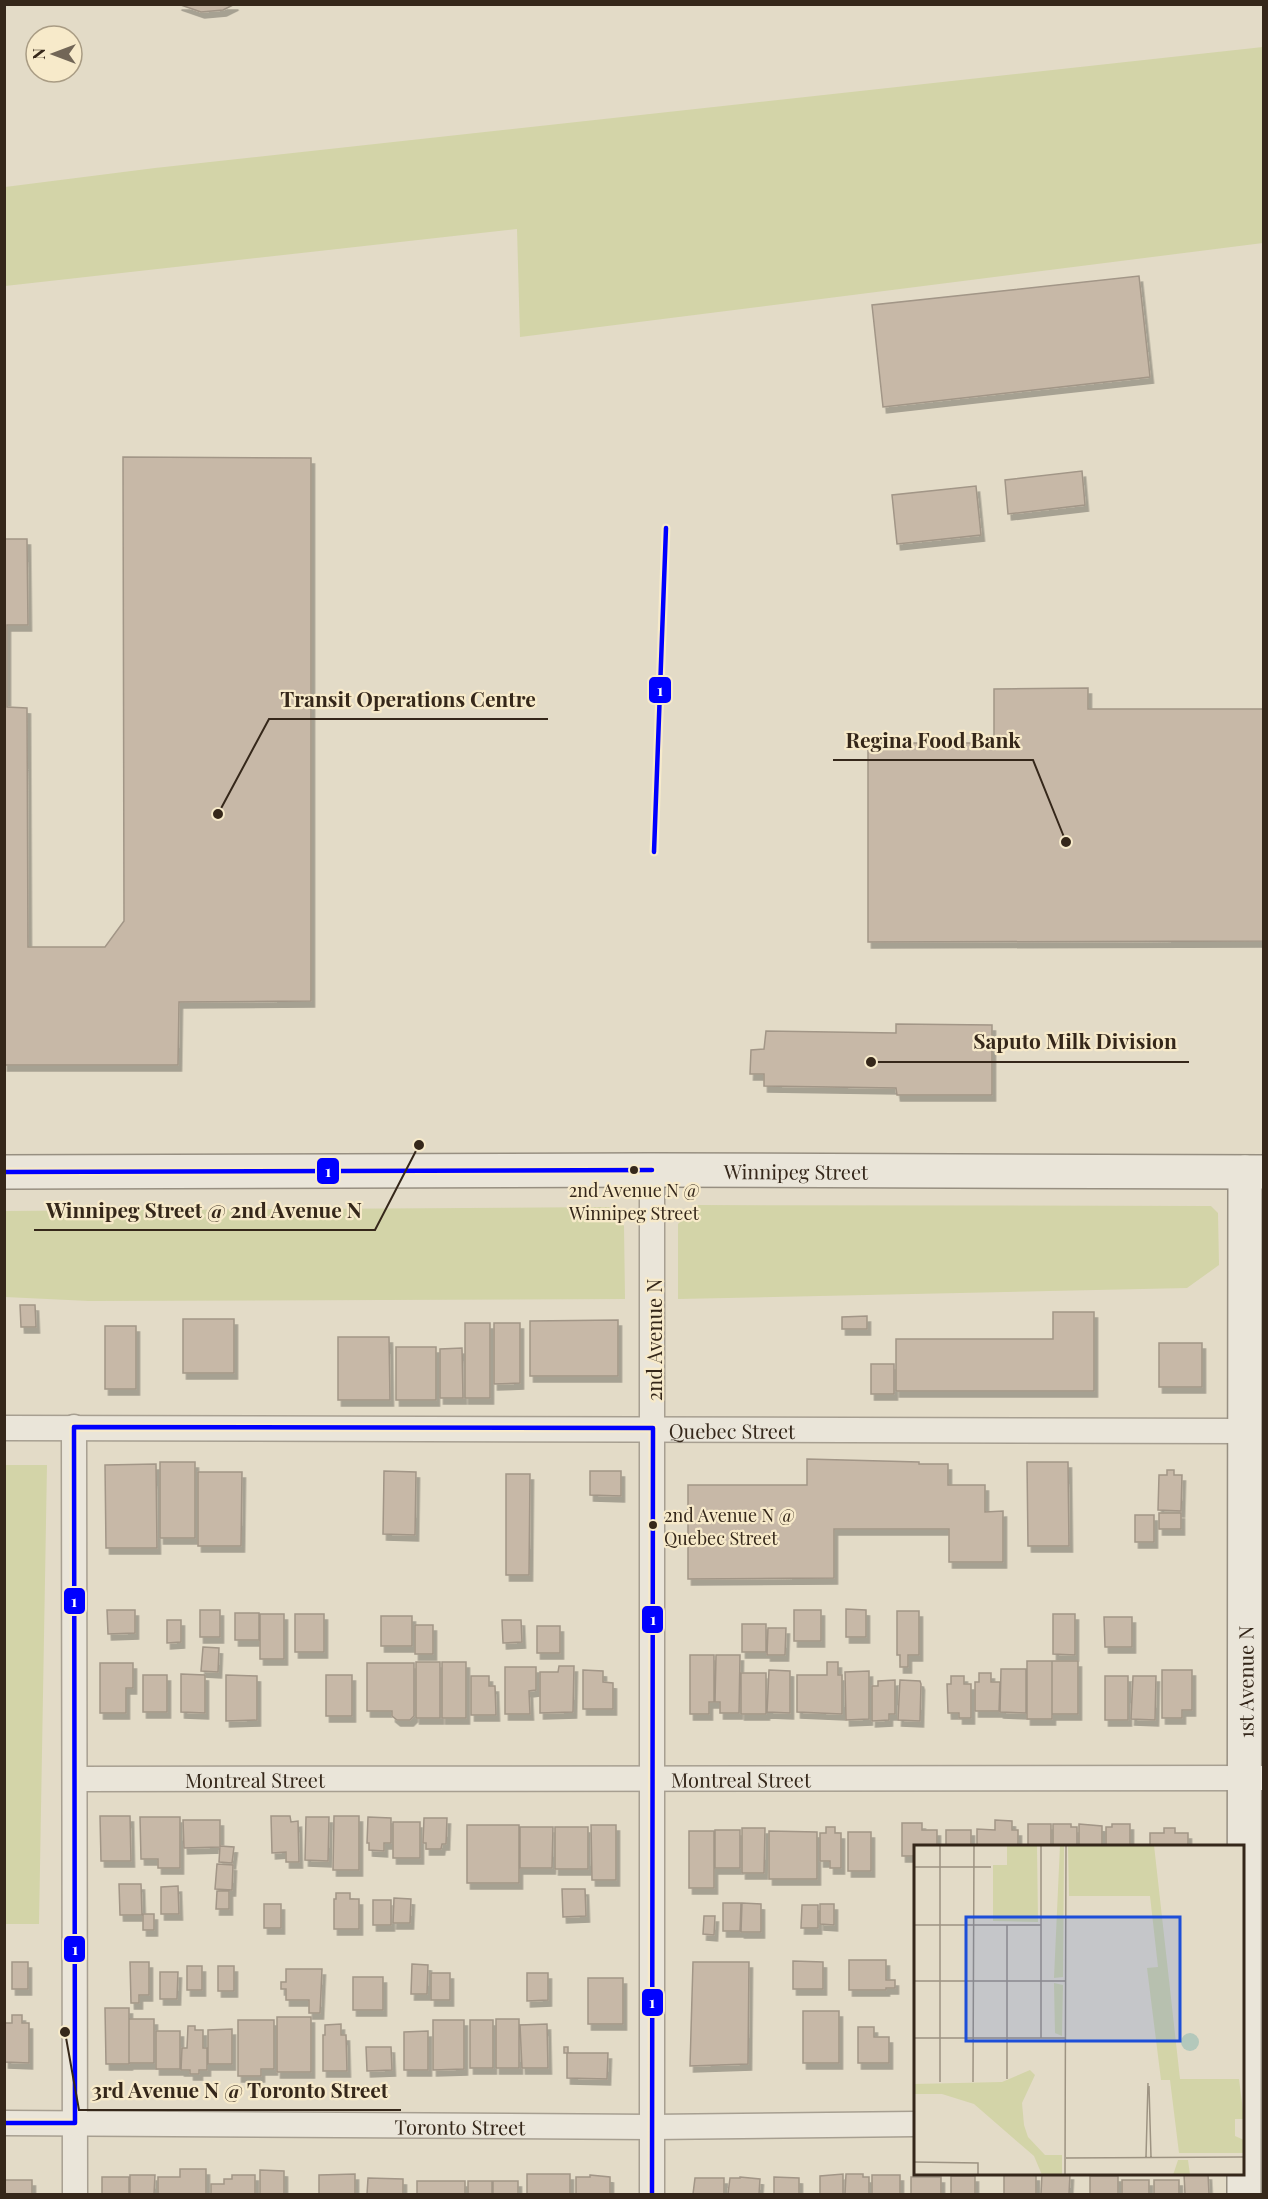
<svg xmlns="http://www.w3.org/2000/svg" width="1268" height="2199" viewBox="0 0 1268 2199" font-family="'Playfair Display',serif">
<defs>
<filter id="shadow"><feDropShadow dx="3.5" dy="6" stdDeviation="0" flood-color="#0004"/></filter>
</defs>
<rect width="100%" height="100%" fill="#e3dbc7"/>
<path fill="#d3d4a8" d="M1263,47V243L520,337L517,229L5,286V187L155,168Z
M697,1205L1211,1206L1218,1213L1219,1265L1187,1288L678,1299V1224Z
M609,1207L624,1226L625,1299L89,1301L5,1297V1211Z
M5,1465H47L39,1924H5Z"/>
<path fill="#c7b8a7" stroke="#a29687" stroke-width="1.5" filter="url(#shadow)" d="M178,4H235L223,10L201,12Z
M1139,276L1150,377L883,407L872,305Z
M123,457L311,458V1001L179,1002L178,1065H4V539H27L28,625H7V707L27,708L28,947H105L124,921Z
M1082,471L1085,505L1008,514L1005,480Z
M976,486L981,535L897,544L892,495Z
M1088,688V709H1264V941L868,942V743H994V689Z
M896,1024L992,1025V1095H897L896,1088L764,1086V1074H750L751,1050L764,1049L766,1031L896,1033Z
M20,1305H35L36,1327H21Z
M1053,1312H1094V1391H896V1339H1053Z
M867,1316V1329H842V1317Z
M183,1319H234V1373H183Z
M618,1320V1376H530V1321Z
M465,1323H490V1398H465Z
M494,1323H520V1383L494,1384Z
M105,1326H136V1389H105Z
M338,1337H389L390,1400H338Z
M1159,1343H1202V1387H1159Z
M396,1347H436V1400H396Z
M462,1348L463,1398H440V1349Z
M871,1364H894V1394H871Z
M807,1459L919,1462V1464H948V1485H985V1512L1003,1511V1562H949V1529H834V1578L688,1579V1485H807Z
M160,1462H195V1538H160Z
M1027,1462H1068L1069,1546H1028Z
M156,1464L157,1548H106L105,1465Z
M1167,1470H1174V1475H1182L1181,1511L1158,1510L1159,1475H1167Z
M384,1471L416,1472L415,1535L383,1534Z
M590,1471H621V1496L590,1495Z
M198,1472H242L241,1546H198Z
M506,1474H530L529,1575H506Z
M1159,1513H1181V1529H1159Z
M1135,1515H1154V1542H1135Z
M846,1609L866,1610V1637H846Z
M107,1610H135V1633L108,1634Z
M200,1610H220V1637H200Z
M794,1610H821V1641H794Z
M897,1611H919V1655H908V1667H900V1655H897Z
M235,1613H259V1640H235Z
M260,1614H284V1659H260Z
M295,1614H324V1652H295Z
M1053,1614H1075V1655L1053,1654Z
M381,1616H412V1646H381Z
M1104,1617H1132V1647H1105Z
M167,1620H181V1642L167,1643Z
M502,1620H521L522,1642L503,1643Z
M742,1624H766V1652H742Z
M415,1625H433V1654H415Z
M537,1626H560V1653H537Z
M768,1628H786L785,1655H767Z
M203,1647L219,1648L218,1672L201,1671Z
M690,1655H714V1702H709V1714H690Z
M716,1655H740L739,1713H720V1702H715Z
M1027,1661H1052V1719H1027Z
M1052,1661H1078V1714H1052Z
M416,1662H440V1718H416Z
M442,1662H466V1718H442Z
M827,1662H838V1675H842V1714L797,1712V1675H827Z
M100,1663H133V1688H126V1713H100Z
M367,1663H414V1716L410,1720H397L392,1716V1711H367Z
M559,1666H574L573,1712L540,1713V1672H558Z
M505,1667H536V1690L529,1691L530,1714H505Z
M1001,1669H1026V1713L1000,1712Z
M583,1670L603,1671V1682L613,1683V1709H583Z
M769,1670L790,1671V1713L767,1712Z
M1162,1670H1192V1710H1182V1718H1162Z
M869,1671V1719L846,1720L845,1672Z
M741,1673H766V1714H741Z
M979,1673H991V1682H1000L999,1711H975V1682H979Z
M181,1674L205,1675V1713L181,1712Z
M143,1675H167V1712H143Z
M226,1675L257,1676V1720L226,1721Z
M326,1675H352V1716H326Z
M471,1676H489V1686H495L496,1715H471Z
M951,1676H964V1684H971V1718H959V1713H948L947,1684H951Z
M1105,1676H1128V1720H1105Z
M1133,1676H1156L1155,1720L1131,1719Z
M895,1680V1714H889V1720L872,1721V1686H878V1681Z
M900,1680L920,1681L921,1684L920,1721L898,1720Z
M100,1816H130L131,1861H101Z
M271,1816H290L291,1822L298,1821L299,1862H286V1852L272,1853Z
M334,1816H359V1870H333Z
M140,1817H180V1868H158V1859H141Z
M306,1817H329L328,1861L305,1860Z
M368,1817L391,1818V1843H384V1851L369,1850V1843H367Z
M424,1818H447L446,1844H442L441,1849H426V1843H423Z
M183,1820H220V1847L184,1848Z
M995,1820L1012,1821V1830H1018V1846H977V1829L995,1830Z
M393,1822H420V1858H393Z
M902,1823H922V1830H937V1846H916V1856H902Z
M1028,1824H1051V1846H1028Z
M1053,1824H1071V1827H1077V1846H1053Z
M1079,1824L1102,1826V1846H1079Z
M1112,1824H1130V1846H1106V1827H1112Z
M467,1825H519V1883H467Z
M591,1825H616V1880H592Z
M520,1827H553L552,1868H520Z
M555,1827H588V1869H555Z
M826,1827H835V1833H841V1868H830V1861H820V1833H826Z
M742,1828H765L764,1873H742Z
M1164,1828H1175V1833H1188V1846H1150V1833H1164Z
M715,1830H740V1868H715Z
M946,1830H971V1846H946Z
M689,1831H714V1888H689Z
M769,1831L817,1832V1879H769Z
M848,1832H871V1871H848Z
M220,1846L234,1847L232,1863L219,1862Z
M217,1864L233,1865L232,1890L215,1889Z
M119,1884H141L142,1915H120Z
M178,1886L179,1914H161V1887Z
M562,1889H585L586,1916L563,1917Z
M217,1891H229V1909H216Z
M336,1893H350V1899H359V1929H334V1899H336Z
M394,1898L411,1899L410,1923H393Z
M373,1900H391V1925H373Z
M723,1903H741L740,1931H723Z
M742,1903L761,1904V1932H741Z
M264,1904H281V1928H264Z
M820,1904H834V1925L820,1924Z
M802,1905H818V1928H801Z
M143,1914H154V1930H143Z
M704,1916H715L714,1935L703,1934Z
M849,1960H886V1980H895V1988H886V1990H849Z
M793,1961L823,1962V1989H793Z
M12,1962H28V1989H12Z
M130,1962H149V1995H139V2003H131Z
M693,1962H749L748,2064L690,2066Z
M412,1964L428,1965L427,1994H411Z
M187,1966H202V1990H187Z
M218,1966H234V1991H218Z
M286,1969H322L320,2013H309V2000H286V1989H281V1982H286Z
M160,1972H178L177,1999H160Z
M431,1973H450V2000H431Z
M527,1973H548V2000L527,2001Z
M353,1977H383V2010H353Z
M588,1978H623V2024H588Z
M105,2008H129V2064H106Z
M803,2011H839V2063H803Z
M12,2015H22V2023H29V2063L5,2062V2023H12Z
M277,2017H311V2072H277Z
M129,2019H154V2063H129Z
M496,2019H519V2068H496Z
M238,2020H274V2069H261V2076H238Z
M433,2020H464V2069L433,2070Z
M470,2020H493V2068H470Z
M341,2024V2035H346L347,2071H323V2035H325V2025Z
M547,2024L548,2068H522L520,2025Z
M188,2026H195V2030H203V2048H207V2070H199V2074H190V2070H181L182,2048H187Z
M858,2027H874V2037H889V2063H858Z
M232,2029V2064H208V2030Z
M156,2031H180V2069H156Z
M428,2031V2070H404V2032Z
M391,2047L392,2070L367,2071L366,2047Z
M564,2047H568V2053H608L607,2079L567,2078V2053H564Z
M180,2169H206V2194H158V2177H180Z
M260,2170L284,2171V2194H260Z
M355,2174V2194H319V2175Z
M527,2174H570V2194H527Z
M843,2174V2194H820V2176Z
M846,2174H863V2177H869V2194H845Z
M1042,2174H1070L1069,2194H1041Z
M1184,2174H1208L1209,2194H1185Z
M130,2175H155L154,2194H130Z
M232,2175H255V2194H211V2184H224V2179H232Z
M590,2175L610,2177V2194H576V2177H590Z
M872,2175H900V2194H872Z
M1004,2175H1036V2194H1004Z
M951,2176H975V2194H951Z
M1090,2176H1118V2194H1090Z
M102,2177H129V2194H102Z
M740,2177L760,2179L759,2194H728L730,2178H740Z
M774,2177L799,2178V2194H774Z
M911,2177H941V2194H911Z
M368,2178L403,2179V2194H367Z
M695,2178H724V2194H693Z
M4,2180H32V2194H4Z
M1122,2180H1149V2194H1122Z
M1154,2180H1179V2194H1154Z
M417,2181H465V2194H417Z
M468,2181H492V2194H468Z
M493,2181H518V2194H493Z"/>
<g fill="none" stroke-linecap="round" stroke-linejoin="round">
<g stroke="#a79f91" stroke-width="27">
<g id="street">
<path d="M74,1427L75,2194"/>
<path id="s1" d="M4,1428L1244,1431"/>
<path id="s2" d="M75,1779L1264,1778"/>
<path id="s3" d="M4,2123L652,2127L916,2124"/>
<path d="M652,2194V1170"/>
</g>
</g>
<g stroke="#978f81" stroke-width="36">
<g id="secondary">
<path id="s4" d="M4,1172L652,1170L1264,1172"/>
<path id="s5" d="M1244,2194L1245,1172"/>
</g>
</g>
<use href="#street" stroke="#eae5d9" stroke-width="24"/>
<use href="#secondary" stroke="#eae5d9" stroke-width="33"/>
<g stroke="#f7eaca" stroke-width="9">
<path id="bus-1" d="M654,852L666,528
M4,1172L652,1170
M74,1427L75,2123
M74,1427L653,1428
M4,2123H75
M652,2194L653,1428"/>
</g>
<use href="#bus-1" stroke="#00f" stroke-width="4.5"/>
</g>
<g fill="#35271a" stroke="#f7eaca" stroke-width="2">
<circle cx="634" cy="1170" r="5"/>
<circle cx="653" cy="1525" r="5"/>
</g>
<g text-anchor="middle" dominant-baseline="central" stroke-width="4.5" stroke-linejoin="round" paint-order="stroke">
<g font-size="18" fill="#35271a" stroke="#f7eaca">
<text x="634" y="1190">2nd Avenue N @<tspan x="634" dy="23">Winnipeg Street</tspan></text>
<text x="664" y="1515" text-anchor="start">2nd Avenue N @<tspan x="664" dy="23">Quebec Street</tspan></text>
</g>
<g font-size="20" fill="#35271a" stroke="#f7eaca">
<text stroke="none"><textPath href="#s4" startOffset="792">Winnipeg Street</textPath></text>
<text transform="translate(653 1340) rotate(-90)">2nd Avenue N</text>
<text stroke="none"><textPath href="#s1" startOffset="728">Quebec Street</textPath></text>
<text stroke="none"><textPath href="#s5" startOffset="512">1st Avenue N</textPath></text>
<text stroke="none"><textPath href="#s2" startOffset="180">Montreal Street</textPath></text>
<text stroke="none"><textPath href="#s2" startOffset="666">Montreal Street</textPath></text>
<text stroke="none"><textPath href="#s3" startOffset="456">Toronto Street</textPath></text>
</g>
</g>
<g transform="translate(914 1845)">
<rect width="330" height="330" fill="#e3dbc7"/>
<path d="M93,0H123L124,77L79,76V20H93ZM146,0H150L149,132L140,133ZM154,0H240L266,234H325L330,274H321V291L330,295V308H265L256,235H247L233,123L244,122L236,51H155ZM140,138L149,140L148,191L141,188ZM116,225L121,230L108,258L110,280L114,292L131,310H148V330H128L120,311L60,259L28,249H0V239L88,237ZM264,315H274L276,330H259Z" fill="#d3d4a8"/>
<path d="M267 197a9 9 0 1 1 18 0a9 9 0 1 1-18 0Z" fill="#b3c8bb"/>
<path fill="none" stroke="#9d9382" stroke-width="1.5" d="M0,22H77M0,80H127M0,136H152M0,193H151M127,193V0M93,234V80M26,237V0M59,237L60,0M235,241L237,312M232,312L234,238M152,313L330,312M0,317L64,318V330M151,330L152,0"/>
<path fill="#1d4ed8" fill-opacity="0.15" stroke="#1d4ed8" stroke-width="3" d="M52,72H266V196H52Z"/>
<rect width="330" height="330" fill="none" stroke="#35271a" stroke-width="3"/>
</g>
<path fill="none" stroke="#35271a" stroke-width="2" d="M218 814L269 719H548M1066 842L1033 760H833M871 1062L962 1062H1189M419 1145L375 1230H34M65 2032L79 2110H401"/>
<g fill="#35271a" stroke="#f7eaca" stroke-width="2">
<circle cx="218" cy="814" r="6"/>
<circle cx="1066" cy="842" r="6"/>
<circle cx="871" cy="1062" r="6"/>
<circle cx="419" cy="1145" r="6"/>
<circle cx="65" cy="2032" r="6"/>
</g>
<g font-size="21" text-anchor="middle" font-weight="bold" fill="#35271a" stroke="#f7eaca" stroke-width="4.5" stroke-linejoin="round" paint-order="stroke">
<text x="408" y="707">Transit Operations Centre</text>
<text x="933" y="748">Regina Food Bank</text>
<text x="1075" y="1049">Saputo Milk Division</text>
<text x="204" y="1218">Winnipeg Street @ 2nd Avenue N</text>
<text x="240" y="2098">3rd Avenue N @ Toronto Street</text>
</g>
<g stroke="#f7eaca" stroke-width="2">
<rect x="648" y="676" width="24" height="28" rx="6" fill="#00f"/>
<rect x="316" y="1157" width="24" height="28" rx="6" fill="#00f"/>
<rect x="63" y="1587" width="23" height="28" rx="6" fill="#00f"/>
<rect x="641" y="1605" width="23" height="29" rx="6" fill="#00f"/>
<rect x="63" y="1935" width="23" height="28" rx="6" fill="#00f"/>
<rect x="641" y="1988" width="23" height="29" rx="6" fill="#00f"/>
</g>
<g font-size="16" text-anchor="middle" font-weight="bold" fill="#fff">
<text x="660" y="696">1</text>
<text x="328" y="1177">1</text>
<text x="74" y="1607">1</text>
<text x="653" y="1625">1</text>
<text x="75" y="1955">1</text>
<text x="652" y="2008">1</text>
</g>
<rect width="1268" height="2199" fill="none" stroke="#35271a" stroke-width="12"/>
<g transform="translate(54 54) rotate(270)"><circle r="28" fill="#f7eaca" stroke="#a99c84" stroke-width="1.5"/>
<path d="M0-4.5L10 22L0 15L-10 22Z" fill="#726657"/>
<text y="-9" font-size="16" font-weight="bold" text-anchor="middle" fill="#35271a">N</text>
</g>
</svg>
